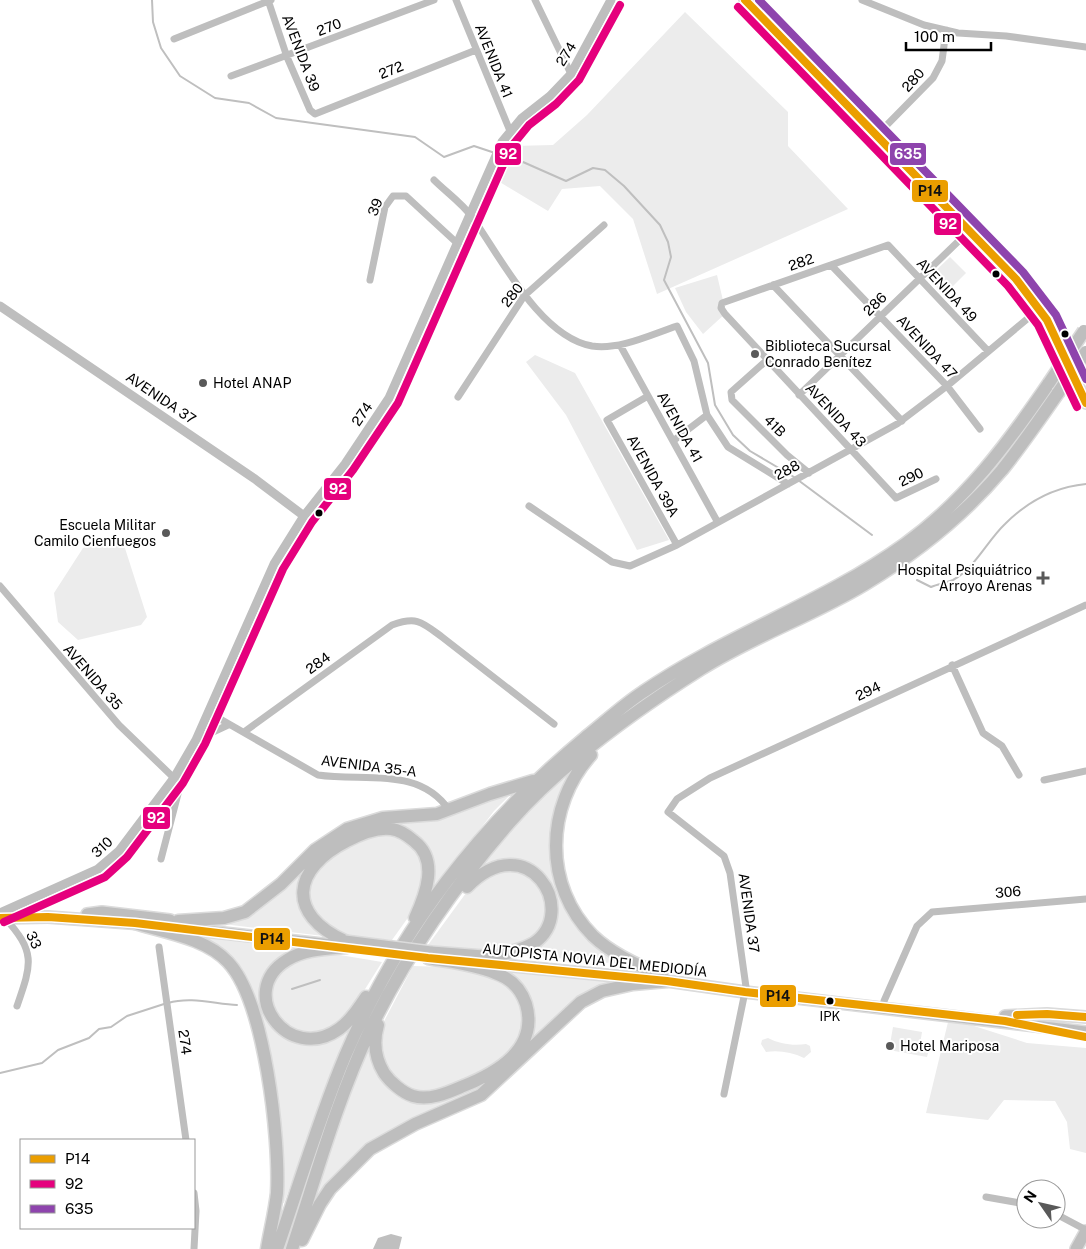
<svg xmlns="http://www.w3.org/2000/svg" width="1086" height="1249" viewBox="0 0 1086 1249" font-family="'Public Sans',sans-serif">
<rect width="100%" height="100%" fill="#fff"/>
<path fill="#ececec" d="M685,12L788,112V146L848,209L657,294L633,219L600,186L562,189L548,211L498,181L513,146L553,145L587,115Z
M950,257L966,273L944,295L928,278Z
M717,275L726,313L703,334L686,312L675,288Z
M535,355L575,373L669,540L637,550L566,415L526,362Z
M100,539L123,542L147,617L141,625L78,640L58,622L54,593L83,548Z
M570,771L558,805L568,910L631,965L514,954L536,944L555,910L530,867L470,879L516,823Z
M517,788L494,811L423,904L431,866L398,827L325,850L300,902L332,937L215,923L232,919L337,838Z
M392,831L415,845L425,866L417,905L392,940L353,937L331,931L310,910L307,883L324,858L362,837Z
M506,867C513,870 526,871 532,875C552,889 552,926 532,940C512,955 473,951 449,950L448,947L428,945L466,893L481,879Z
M180,934L311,948L288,956L263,1002L307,1042L359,1015L331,1078L284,1203L277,1205L264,1046L230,959Z
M311,954L340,955L382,962L347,1018L321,1035L295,1033L273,1014L269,989L281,968Z
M413,966L447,967L484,973L502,980L521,1001L525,1019L515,1051L469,1080L424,1093L413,1091L390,1076L379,1044L381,1027Z
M488,968L626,981L607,987L484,1088L379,1141L309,1213L327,1155L371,1041L396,1090L442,1098L515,1058L528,1006Z
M949,1018L1027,1043L1086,1048V1153L1070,1149L1067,1122L1055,1101L1004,1100L988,1120L926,1113Z
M893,1027L922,1032L920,1044L930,1046L927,1057L889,1050Z
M768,1038C779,1044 794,1046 806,1044L810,1046L811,1052L804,1058C792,1052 778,1050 766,1052L761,1044L762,1040Z"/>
<path fill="#bfbfbf" d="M391,1234L402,1237L399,1249H373L378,1238Z"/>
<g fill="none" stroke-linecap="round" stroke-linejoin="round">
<path stroke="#bfbfbf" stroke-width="2" d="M152,0L153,22L161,48L180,76L215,98L249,103L276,118L415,137L444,157L474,146L495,153
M499,155L512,163L523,162L566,181L593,168L605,170L624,186L660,225L668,242L671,257L664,280L708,363L715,405L733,435L750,451L794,477
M798,480L872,535
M917,580L931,587C938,584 946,583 953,580C975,568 987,541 1005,524C1027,502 1055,487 1086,484
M292,989L320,980
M168,1003C191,996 215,1004 237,1005
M0,1073L42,1063L58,1050L89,1038L99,1029L111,1027L127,1016L164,1004"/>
<g stroke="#dbdbdb" stroke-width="14">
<path id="primary" d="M745,0L1016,279L1047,320L1086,403
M0,918L48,917
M1076,1249L1086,1231"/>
</g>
<g stroke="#dbdbdb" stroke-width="14">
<path id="trunk" d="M87,914L102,912L170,920
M48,917L143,924
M159,926L332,945
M431,952L484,956
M472,962L667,981L745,992L1086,1032
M1005,1016L1047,1014L1086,1017"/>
</g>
<g stroke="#dbdbdb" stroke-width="15">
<path id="motorway" d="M591,755C545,806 543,886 593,936C612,954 638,966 662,975
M467,887C528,825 580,911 534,943C522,950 508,953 494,956
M178,921L224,918L245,912L281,884L315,850L347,829L383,818L437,814L490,794L533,781
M135,923C164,932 206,938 228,962C265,1001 280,1140 277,1193C275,1211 270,1231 267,1249
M345,941C286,914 292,869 347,841C360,834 376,827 391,829C400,830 407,835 414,841C439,860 426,894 415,918
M347,947C326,949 305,949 287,960C235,992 288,1065 339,1029C350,1021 358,1009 366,997
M378,1025C373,1042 375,1058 384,1073C390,1082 403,1093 413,1096C429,1101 447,1093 461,1087C497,1073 539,1049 526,1004C521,989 510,978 495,973C474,964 450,962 428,958
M302,1240L320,1204L330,1189L370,1149L415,1124L481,1095L581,1002L602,991L633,984L667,981
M277,1249C299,1185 319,1118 345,1056C400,928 480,825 586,737C605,722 623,705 643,692C726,635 823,603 905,544C965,501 1008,443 1049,383
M292,1249C316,1176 337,1100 370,1030C406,955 456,884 510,822C560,765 636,710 701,669C753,636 812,616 865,584C915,554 964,515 1002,470C1022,445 1040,419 1058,393"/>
</g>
<path stroke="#bebebe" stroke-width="7" d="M268,0L287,57L310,110L315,114L476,50
M456,0L510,131
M535,0L571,74
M862,0L924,25L958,33L1006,36L1086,47
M174,39L271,0
M231,76L434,0
M877,135L933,78L942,61L946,30
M434,180C446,192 462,203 472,217C500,256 540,337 592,346C620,350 650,335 677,326L694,361L707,415L728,447L788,484
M831,265L947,386L980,429
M370,280L385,207L393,196H406L458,244
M773,285L902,421
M620,345L717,521
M767,360L731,392L732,400L787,455L809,473
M799,395L969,231
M648,396L607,420L677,545
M458,397L524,296L604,225
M673,441L707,415
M936,479L896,498L725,314L721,308L722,303L888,245L988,351
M529,506L612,562L630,566L677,545L897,424L947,386L1039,309
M0,586L119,725L174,778
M952,665L983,733L1002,746L1019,775
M208,712L318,775C364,782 419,766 449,810
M244,732L392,625C417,616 422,622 442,637L554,724
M196,740L228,725
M1044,780L1086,771
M161,859L186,763
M4,917C36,952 32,963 17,1006
M159,947L186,1140
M883,1007L884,1001L917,926L932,912L1086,899
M724,1094L746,987L730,873L724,856L668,812L677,799L710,778L1086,605
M194,1193L196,1211L194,1249
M986,1197L1026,1204
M1056,1214L1086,1230"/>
<path stroke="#bebebe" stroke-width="9" d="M0,306L255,479L304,516
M0,913L98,869L119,851L174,778L196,740L274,564L304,516L345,464L389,398L502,142L522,118L550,96L571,74L611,0"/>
<use href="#primary" stroke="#bebebe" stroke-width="11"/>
<use href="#trunk" stroke="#bebebe" stroke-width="11"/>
<use href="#motorway" stroke="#bebebe" stroke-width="12"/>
<g stroke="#dbdbdb" stroke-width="14" stroke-linecap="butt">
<path id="trunk-bridge" d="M345,941L431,952"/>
</g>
<g stroke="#dbdbdb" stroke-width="15" stroke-linecap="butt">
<path id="motorway-bridge" d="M1049,383L1084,331
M1058,393L1086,352"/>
</g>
<use href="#trunk-bridge" stroke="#bebebe" stroke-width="11"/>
<use href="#motorway-bridge" stroke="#bebebe" stroke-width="12"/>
<g stroke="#fff" stroke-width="11">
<path id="bus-1" d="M745,0L1016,279L1047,320L1086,403
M0,918L48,917L135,923L428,958L667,981L745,992L1005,1021L1086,1037
M1017,1015L1047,1014L1086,1017"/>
</g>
<g stroke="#fff" stroke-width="11">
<path id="bus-2" d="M738,7L1008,286L1038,325L1077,407
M4,922L105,877L127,857L183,783L205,744L283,569L312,522L353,470L398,403L511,147L529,125L556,104L579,80L620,5"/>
</g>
<g stroke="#fff" stroke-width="11">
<path id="bus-3" d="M759,0L1023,272L1056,315L1086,379"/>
</g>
<use href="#bus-1" stroke="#eb9e00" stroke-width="8"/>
<use href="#bus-2" stroke="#e5007d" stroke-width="8"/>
<use href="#bus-3" stroke="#8e44ad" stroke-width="8"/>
</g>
<g fill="#000" stroke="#fff" stroke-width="2">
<circle cx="996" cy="274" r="4.5"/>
<circle cx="1065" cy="334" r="4.5"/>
<circle cx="319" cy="513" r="4.5"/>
<circle cx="830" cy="1001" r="4.5"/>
</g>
<g fill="#595959" stroke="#fff" stroke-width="2">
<circle cx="755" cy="354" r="5"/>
<circle cx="203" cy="383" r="5"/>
<circle cx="166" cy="533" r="5"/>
<path d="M1040.5 570.5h5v5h5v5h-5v5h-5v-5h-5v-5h5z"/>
<circle cx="890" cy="1046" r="5"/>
</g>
<g text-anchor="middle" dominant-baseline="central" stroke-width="4" stroke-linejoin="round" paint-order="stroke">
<g font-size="13" fill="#000" stroke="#fff">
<text x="830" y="1016">IPK</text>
</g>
<g font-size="14" fill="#000" stroke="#fff">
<text transform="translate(329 27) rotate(-21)">270</text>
<text transform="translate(301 53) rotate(69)">AVENIDA 39</text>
<text transform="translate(566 54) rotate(-58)">274</text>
<text transform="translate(494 61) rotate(68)">AVENIDA 41</text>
<text transform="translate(391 70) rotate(-22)">272</text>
<text transform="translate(913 80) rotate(-49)">280</text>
<text transform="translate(375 207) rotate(-69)">39</text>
<text transform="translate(801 262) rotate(-19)">282</text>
<text transform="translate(947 290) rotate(47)">AVENIDA 49</text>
<text transform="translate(512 295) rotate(-52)">280</text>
<text transform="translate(875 304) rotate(-44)">286</text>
<text transform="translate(927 347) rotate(47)">AVENIDA 47</text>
<text transform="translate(161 398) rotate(34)">AVENIDA 37</text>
<text transform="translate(362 414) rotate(-56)">274</text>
<text transform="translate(836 415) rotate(47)">AVENIDA 43</text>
<text transform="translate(775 426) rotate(45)">41B</text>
<text transform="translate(680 427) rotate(61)">AVENIDA 41</text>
<text transform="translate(787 470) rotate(-28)">288</text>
<text transform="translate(653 476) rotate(61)">AVENIDA 39A</text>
<text transform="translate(911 477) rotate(-26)">290</text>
<text transform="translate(318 663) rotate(-36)">284</text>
<text transform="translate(93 677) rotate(49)">AVENIDA 35</text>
<text transform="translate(868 691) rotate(-26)">294</text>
<text transform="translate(369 766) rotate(7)">AVENIDA 35-A</text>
<text transform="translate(102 847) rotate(-43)">310</text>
<text transform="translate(1008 892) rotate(-5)">306</text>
<text transform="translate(749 913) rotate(82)">AVENIDA 37</text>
<text transform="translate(34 940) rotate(66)">33</text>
<text transform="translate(595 960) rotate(6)">AUTOPISTA NOVIA DEL MEDIODÍA</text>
<text transform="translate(185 1042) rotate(82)">274</text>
</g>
<g font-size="14" fill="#000" stroke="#fff" text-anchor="start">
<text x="765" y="346">Biblioteca Sucursal<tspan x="765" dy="16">Conrado Benítez</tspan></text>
<text x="213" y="383">Hotel ANAP</text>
<text x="156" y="525" text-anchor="end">Escuela Militar<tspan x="156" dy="16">Camilo Cienfuegos</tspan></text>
<text x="1032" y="570" text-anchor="end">Hospital Psiquiátrico<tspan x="1032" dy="16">Arroyo Arenas</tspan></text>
<text x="900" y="1046">Hotel Mariposa</text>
</g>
</g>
<g stroke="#fff" stroke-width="2">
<rect x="494" y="142" width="28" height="24" rx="5" fill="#e5007d"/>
<rect x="889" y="142" width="38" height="24" rx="5" fill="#8e44ad"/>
<rect x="911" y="179" width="38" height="24" rx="5" fill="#eb9e00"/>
<rect x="933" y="212" width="29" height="24" rx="5" fill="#e5007d"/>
<rect x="323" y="477" width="29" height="24" rx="5" fill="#e5007d"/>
<rect x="142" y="806" width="29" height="24" rx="5" fill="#e5007d"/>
<rect x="253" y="927" width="38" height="24" rx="5" fill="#eb9e00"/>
<rect x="759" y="984" width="38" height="24" rx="5" fill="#eb9e00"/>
</g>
<g font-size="14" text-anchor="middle" font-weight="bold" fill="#fff">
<text x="508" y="159">92</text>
<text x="908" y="159">635</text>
<text x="948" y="229">92</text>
<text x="338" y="494">92</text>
<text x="156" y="823">92</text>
</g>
<g font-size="14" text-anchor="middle" font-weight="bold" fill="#111">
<text x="930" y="196">P14</text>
<text x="272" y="944">P14</text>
<text x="778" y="1001">P14</text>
</g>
<rect x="20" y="1139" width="175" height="90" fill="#ffffff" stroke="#999999"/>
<rect x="30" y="1155" width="25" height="8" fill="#eb9e00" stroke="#999999"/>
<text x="65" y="1164" font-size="15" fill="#000000">P14</text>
<rect x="30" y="1180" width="25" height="8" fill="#e5007d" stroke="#999999"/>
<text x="65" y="1189" font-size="15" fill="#000000">92</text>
<rect x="30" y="1205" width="25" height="8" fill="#8e44ad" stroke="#999999"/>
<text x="65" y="1214" font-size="15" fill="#000000">635</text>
<g transform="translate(1041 1204) rotate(304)"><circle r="24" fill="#ffffff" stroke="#999999"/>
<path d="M0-4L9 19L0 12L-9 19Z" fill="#595959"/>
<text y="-8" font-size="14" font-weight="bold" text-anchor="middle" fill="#000000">N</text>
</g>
<path d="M906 42v8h85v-8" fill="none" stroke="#000000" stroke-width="2.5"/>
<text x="914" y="42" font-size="15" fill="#000000" stroke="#ffffff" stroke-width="4" paint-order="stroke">100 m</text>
</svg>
